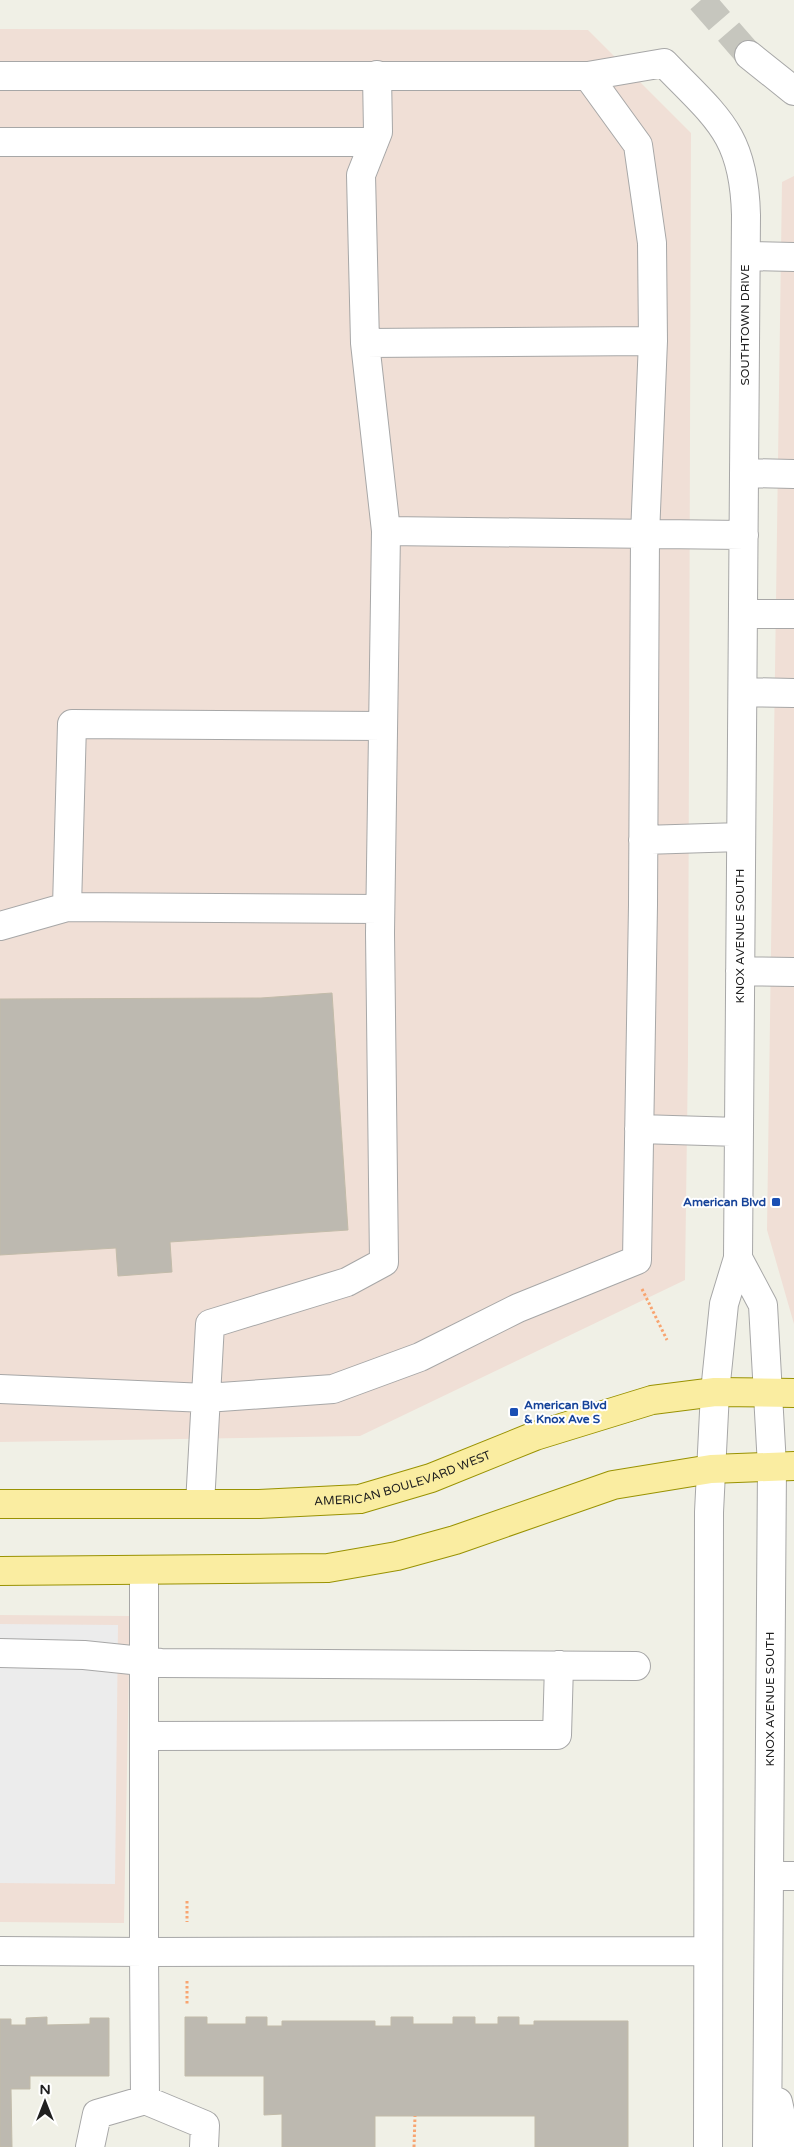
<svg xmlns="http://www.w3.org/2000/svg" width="794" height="2147" viewBox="0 0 794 2147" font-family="'Varela Round',sans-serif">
<rect width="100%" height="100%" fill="#f0f0e6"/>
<path fill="#f0dfd6" d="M0,29L588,30L691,133L688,1056L685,1280L360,1436L0,1442Z
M794,176V1324L767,1230L782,182Z
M0,1615L130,1616L124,1923L0,1922Z"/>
<path fill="#ececec" d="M0,1624L118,1625L115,1884L0,1883Z"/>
<path fill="#bdb9b0" stroke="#c2bba9" d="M332,993L348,1230L170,1242L172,1272L118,1276L116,1248L0,1255V999L261,998Z
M47,2017V2025L90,2024V2018H109V2076H30V2089H11L12,2147H0V2019H11V2025H26V2018Z
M185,2017H207V2024H246V2017H267V2026H282V2021H375V2026H391V2017H413V2024H453V2017H475V2024H498V2017H519V2025H534V2021H628V2147H535V2116H375V2147H282V2114L264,2115V2076H185Z"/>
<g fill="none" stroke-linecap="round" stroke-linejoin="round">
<path stroke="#c6c6be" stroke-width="28" stroke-dasharray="28 14" stroke-linecap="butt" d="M701,0L749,55"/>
<g stroke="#a7a7a7" stroke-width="30">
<path id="minor" d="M749,55L794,91
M377,75L378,132L361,175L365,343L653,341L652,243L638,145L588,76
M0,76H588L664,63C717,118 744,134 746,215L738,1258L724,1304L715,1392L709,1512L708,2147
M0,142H374
M746,256L794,257
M365,343L386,531
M744,473L794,474
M743,614H794
M743,692L794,693
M643,840L741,837
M380,909L67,907L72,724L383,726
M0,926L67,907
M740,971L794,972
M639,1129L739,1132
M738,1258L763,1305L772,1466L767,2147
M0,1389L206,1398L333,1389L420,1357L518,1308L637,1260L643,905L645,535L653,341
M200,1504L210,1324L347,1282L384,1262L380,933L386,531L744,535
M0,1653L84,1655L161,1663L636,1666
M144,1736L557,1735L559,1665
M769,1876H794
M0,1951L144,1952V1570
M145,2100L144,1952L708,1951
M778,2102L788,2147
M90,2147L97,2114L145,2100L205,2125L204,2147"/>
</g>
<g stroke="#999202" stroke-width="30">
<g id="major">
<path id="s1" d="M0,1504H259L360,1499L431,1478L535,1436L652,1400L715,1392L794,1393"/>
<path d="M0,1571L328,1568L397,1556L455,1540L613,1485L711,1469L794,1466"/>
</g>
</g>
<path stroke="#f8a470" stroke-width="3" stroke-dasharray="2.5 2.5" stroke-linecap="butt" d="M642,1289L667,1340
M187,1901V1922
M187,1981V2005
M414,2147L415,2116"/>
<use href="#minor" stroke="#fff" stroke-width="28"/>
<use href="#major" stroke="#faeda1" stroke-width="28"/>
</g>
<g fill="#1a4fb4" stroke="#fff" stroke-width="2">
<rect x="771" y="1197" width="10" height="10" rx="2.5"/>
<rect x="509" y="1407" width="10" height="10" rx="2.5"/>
</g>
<g text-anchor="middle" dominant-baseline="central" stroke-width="4" stroke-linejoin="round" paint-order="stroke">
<g font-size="12" fill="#202020" stroke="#fff">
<text transform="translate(745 325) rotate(-90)">SOUTHTOWN DRIVE</text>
<text transform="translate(740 936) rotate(-90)">KNOX AVENUE SOUTH</text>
<text stroke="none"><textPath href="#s1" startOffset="406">AMERICAN BOULEVARD WEST</textPath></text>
<text transform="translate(770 1699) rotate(-90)">KNOX AVENUE SOUTH</text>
</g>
<g font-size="12" font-weight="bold" fill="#164399" stroke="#fff" text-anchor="end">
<text x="766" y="1202">American Blvd</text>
<text x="524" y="1405" text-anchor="start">American Blvd<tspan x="524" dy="14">&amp; Knox Ave S</tspan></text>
</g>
</g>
<g transform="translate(45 2102)" stroke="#ffffff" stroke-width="4" paint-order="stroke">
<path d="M0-4L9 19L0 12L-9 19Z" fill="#202020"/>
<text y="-8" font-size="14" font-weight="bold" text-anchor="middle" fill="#202020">N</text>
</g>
</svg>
